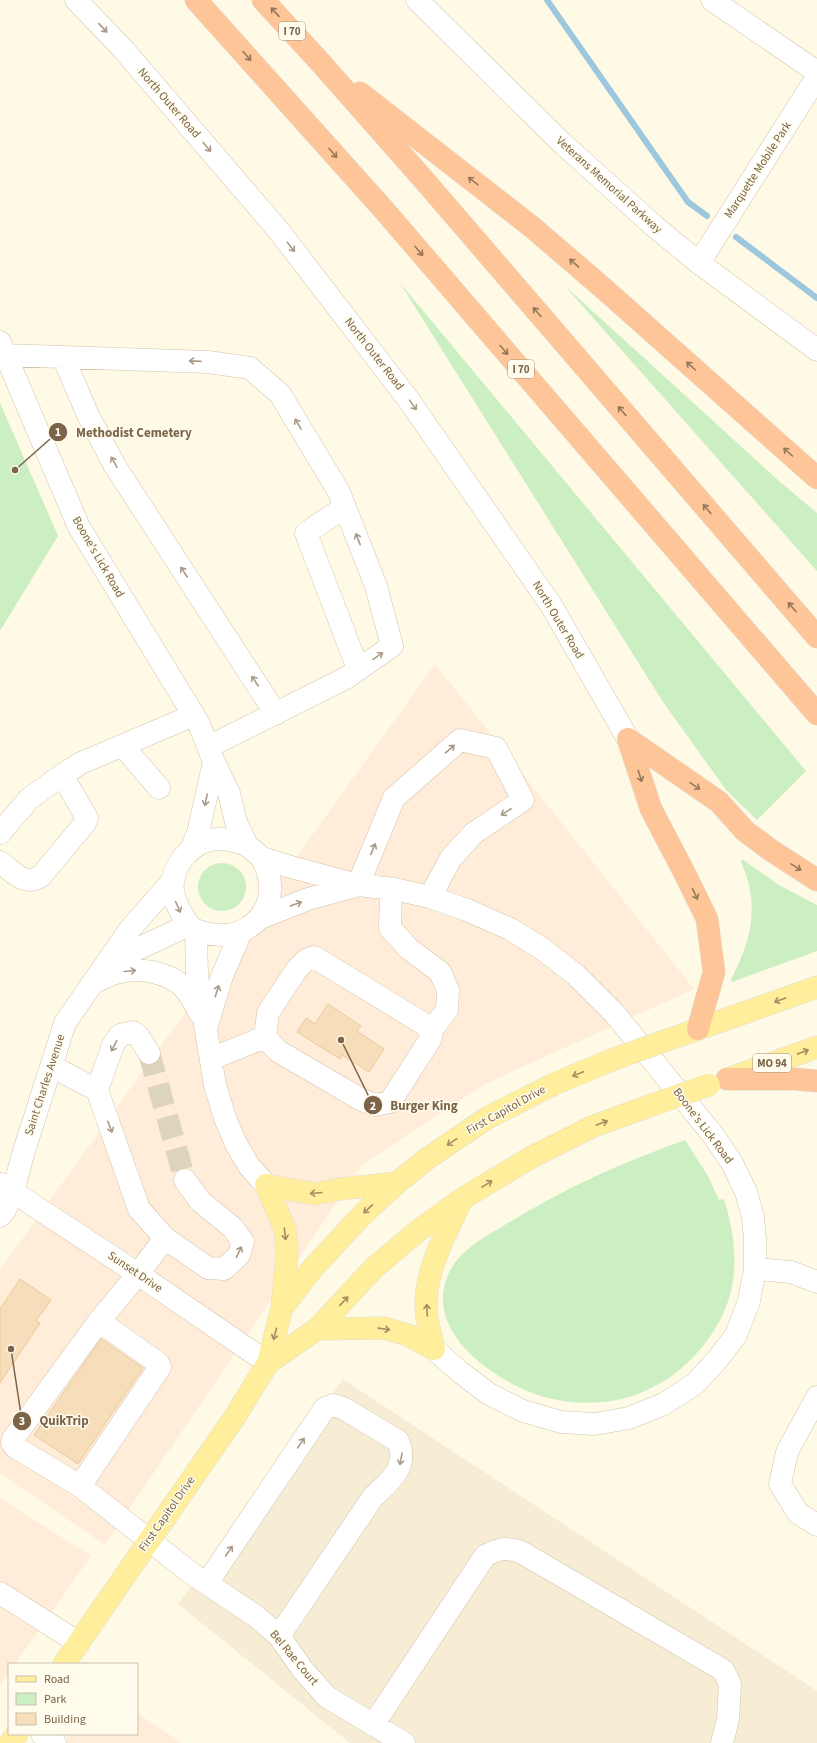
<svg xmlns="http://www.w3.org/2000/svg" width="817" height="1743" viewBox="0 0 817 1743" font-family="'Source Sans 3',sans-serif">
<rect width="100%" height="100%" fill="#fefae6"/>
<path fill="#f7edd4" d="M343,1379L817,1691V1743H350L178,1604Z"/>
<path fill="#ffecd9" d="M435,664L694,989L487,1083L362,1165L105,1545L0,1473V1270Z
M0,1498L91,1556L15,1664H9V1672L0,1685Z
M137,1713L182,1743H64L69,1734H137Z"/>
<path fill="#cceec3" d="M400,283L806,771L757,820L726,790L663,702Z
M564,285L779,481L817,513V571Z
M0,403L58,536L0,631Z
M742,859L779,885L817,905V951L732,982L731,979C752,940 760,904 741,862Z
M198 887a24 24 0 1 1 48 0a24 24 0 1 1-48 0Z
M685,1140L708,1176L719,1200L724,1199C739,1249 741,1293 709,1338C687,1369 655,1392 617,1400C591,1405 560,1403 535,1394C487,1376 418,1326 452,1267C463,1249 483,1238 500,1228C559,1191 620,1163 685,1140Z"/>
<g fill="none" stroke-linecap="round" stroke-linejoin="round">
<path stroke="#9dc7dd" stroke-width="6" d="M547,0L688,202L707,216
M736,237L817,298"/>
</g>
<path fill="#f6debb" stroke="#eac89a" d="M328,1004L361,1026L357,1031L384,1049L369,1072L342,1055L340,1059L297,1032L306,1018L315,1024Z
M20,1279L51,1300L36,1321L40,1323L0,1383V1309Z
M101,1339L143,1368L78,1464L34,1435Z"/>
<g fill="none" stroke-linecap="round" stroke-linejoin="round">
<path stroke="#ddd4be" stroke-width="22" stroke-dasharray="22 11" stroke-linecap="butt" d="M149,1053L185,1180"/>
<g stroke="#d2c3aa" stroke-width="23">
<path id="minor" d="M76,0L123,49L279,231L408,399L551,605L628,739
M417,0L562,143L654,226L699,263L817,350
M712,0L817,72
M699,263L817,77
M0,342L79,527L199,724L214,762L229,793L236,822L247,845L262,858L291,867L358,885L394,889L430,897L467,910L510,929L541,948L576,975L615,1014L713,1135L732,1163L746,1192L753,1217L755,1239V1269L749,1301L736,1335L717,1360L696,1383L664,1404L629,1418L595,1424L561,1422L523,1411L489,1394L460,1372L434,1349
M5,355L208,362L250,368L280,394L339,492L376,586L392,646L346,678L208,747
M63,357L88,415L115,466L276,714
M345,507L306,533L358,669
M123,746L159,788
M62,775L81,763L194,715
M0,833L29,799L62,775L87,818L85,823L41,876C24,887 14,872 0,862
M247,845C237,842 228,838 218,839C192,840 170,866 173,891C174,900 178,907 182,914C185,920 189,927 196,930C205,934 216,935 225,935C240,935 255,925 263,913C274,895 271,876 262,858
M191,849L198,833L214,762
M358,885L394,798L460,740L496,748L523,800L474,833L451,858L430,897
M391,889L390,928L409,949L440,972L448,990L447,1010L430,1032
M260,918L308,899L356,886
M196,930L197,975L215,1085L225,1118L236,1144L249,1166L266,1185
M314,957L429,1027L431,1038L390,1102L375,1105L360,1099L278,1051L265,1037L268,1013L297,969L306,960Z
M107,963L189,925
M93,983C100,980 108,975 116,973C137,967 169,971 185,989C191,996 195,1004 199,1012
M207,1025L222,976L241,932
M149,1053L139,1037L133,1032L120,1035L113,1045L97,1090L139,1209L165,1238L208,1268L224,1269L239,1255L243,1242L233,1228L200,1201L185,1180
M211,1059L265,1037
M51,1066L97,1090
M1,1184L138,1274L268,1363
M0,1216L5,1210L13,1192L23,1154L65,1023L130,929L174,879
M165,1238L138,1274L99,1321L13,1439L12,1443L15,1447L80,1486L191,1573L257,1617L279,1636L303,1670L327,1697L404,1743
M755,1269L791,1272L817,1282
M817,1397L787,1452L780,1484L798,1513L817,1525
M80,1486L160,1367L158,1363L99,1321
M207,1583L325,1408L333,1405L343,1408L398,1441C409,1467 390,1481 373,1497L279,1636
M0,1593L79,1643
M373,1725L485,1556C500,1548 505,1547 521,1552L723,1670L730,1684L728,1719L722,1743
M42,1734L55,1743"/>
</g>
<g stroke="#e2ddd7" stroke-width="23">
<path id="major" d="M670,1039L817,987
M730,1078L817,1047
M266,1185L314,1194L340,1189L397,1183
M266,1185L285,1229L287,1254L282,1308
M317,1329L384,1328L408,1335L434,1349
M434,1349C432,1339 429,1329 427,1319C421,1276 444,1238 461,1201
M268,1363L317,1329L375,1267L418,1231L462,1199L530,1158L594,1126L652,1105
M64,1664L234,1418L268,1363L282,1308L312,1269L363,1214L397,1183L428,1158L487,1118L554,1084L614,1059
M10,1743L17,1734"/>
</g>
<g stroke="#e2ddd7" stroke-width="23">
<path id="highway" d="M196,0L384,210L817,714
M263,0L320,62L424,180L817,637
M360,93L532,227L603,288L817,478
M628,739L651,809L685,874L707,919L714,972L698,1029
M628,739L719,802L745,831L772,851L817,880
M727,1079H795L817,1081"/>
</g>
<use href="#minor" stroke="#fff" stroke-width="22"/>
<use href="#major" stroke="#ffee9c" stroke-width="22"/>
<use href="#highway" stroke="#fec698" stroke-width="22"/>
<g stroke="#e2ddd7" stroke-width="23" stroke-linecap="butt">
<path id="major-bridge" d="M614,1059L670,1039
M652,1105L709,1085"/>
</g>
<use href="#major-bridge" stroke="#ffee9c" stroke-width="22"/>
</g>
<defs><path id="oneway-shaft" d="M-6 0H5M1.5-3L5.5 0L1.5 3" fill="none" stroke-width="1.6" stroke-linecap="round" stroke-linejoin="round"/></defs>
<g stroke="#957858">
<use href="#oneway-shaft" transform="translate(275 12) rotate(-133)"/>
<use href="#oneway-shaft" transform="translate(247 56) rotate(49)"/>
<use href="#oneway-shaft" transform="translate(333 153) rotate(49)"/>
<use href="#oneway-shaft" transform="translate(473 181) rotate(-142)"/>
<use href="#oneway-shaft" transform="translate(419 251) rotate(49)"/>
<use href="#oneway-shaft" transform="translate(574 263) rotate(-139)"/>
<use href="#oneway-shaft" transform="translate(537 312) rotate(-131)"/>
<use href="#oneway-shaft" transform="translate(504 350) rotate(49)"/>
<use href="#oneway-shaft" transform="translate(691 366) rotate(-138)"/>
<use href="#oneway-shaft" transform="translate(622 411) rotate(-131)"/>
<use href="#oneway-shaft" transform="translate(788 452) rotate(-138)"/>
<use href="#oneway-shaft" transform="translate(707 509) rotate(-131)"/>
<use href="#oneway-shaft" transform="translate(792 607) rotate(-131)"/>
<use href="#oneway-shaft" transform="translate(640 776) rotate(72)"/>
<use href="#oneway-shaft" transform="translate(695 786) rotate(34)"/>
<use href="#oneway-shaft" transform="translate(796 867) rotate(32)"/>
<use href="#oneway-shaft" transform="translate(695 894) rotate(65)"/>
</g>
<g stroke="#a99a88">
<use href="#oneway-shaft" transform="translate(103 28) rotate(47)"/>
<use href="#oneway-shaft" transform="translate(207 147) rotate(49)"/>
<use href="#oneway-shaft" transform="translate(291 247) rotate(52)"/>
<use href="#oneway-shaft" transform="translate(195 361) rotate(-178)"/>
<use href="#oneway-shaft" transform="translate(413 405) rotate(55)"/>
<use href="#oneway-shaft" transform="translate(298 424) rotate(-121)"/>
<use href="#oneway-shaft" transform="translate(114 462) rotate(-119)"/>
<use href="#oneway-shaft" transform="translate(358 539) rotate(-111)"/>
<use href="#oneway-shaft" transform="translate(184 572) rotate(-123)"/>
<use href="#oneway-shaft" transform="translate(378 656) rotate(-35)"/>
<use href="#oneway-shaft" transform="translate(255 681) rotate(-123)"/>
<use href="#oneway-shaft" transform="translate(450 749) rotate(-41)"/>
<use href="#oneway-shaft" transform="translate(206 800) rotate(102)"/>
<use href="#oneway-shaft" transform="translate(506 812) rotate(147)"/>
<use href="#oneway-shaft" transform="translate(373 849) rotate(-67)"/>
<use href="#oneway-shaft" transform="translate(296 904) rotate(-20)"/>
<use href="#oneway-shaft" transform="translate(178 907) rotate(66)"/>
<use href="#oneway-shaft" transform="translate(130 971) rotate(-5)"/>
<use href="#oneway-shaft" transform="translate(217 991) rotate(-73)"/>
<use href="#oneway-shaft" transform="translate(114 1046) rotate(117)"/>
<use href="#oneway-shaft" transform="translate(110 1127) rotate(70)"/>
<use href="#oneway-shaft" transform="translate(239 1252) rotate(-64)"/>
<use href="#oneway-shaft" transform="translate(301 1443) rotate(-56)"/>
<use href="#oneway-shaft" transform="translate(401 1459) rotate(101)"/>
<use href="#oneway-shaft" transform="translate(229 1551) rotate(-56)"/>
</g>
<g stroke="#a38d61">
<use href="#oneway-shaft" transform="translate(780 1000) rotate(160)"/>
<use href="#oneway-shaft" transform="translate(803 1052) rotate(-20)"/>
<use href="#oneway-shaft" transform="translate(578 1074) rotate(158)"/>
<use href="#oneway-shaft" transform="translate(602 1123) rotate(-20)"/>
<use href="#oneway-shaft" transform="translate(452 1142) rotate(146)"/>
<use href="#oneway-shaft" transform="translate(487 1184) rotate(-31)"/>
<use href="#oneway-shaft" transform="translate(316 1193) rotate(175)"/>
<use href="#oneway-shaft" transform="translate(368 1209) rotate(137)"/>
<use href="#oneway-shaft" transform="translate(285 1234) rotate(84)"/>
<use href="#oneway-shaft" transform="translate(344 1301) rotate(-47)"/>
<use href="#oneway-shaft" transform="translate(427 1310) rotate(-92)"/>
<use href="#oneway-shaft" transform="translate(384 1329) rotate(8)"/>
<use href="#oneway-shaft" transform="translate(275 1334) rotate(105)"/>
</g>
<g text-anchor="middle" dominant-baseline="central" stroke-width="3" stroke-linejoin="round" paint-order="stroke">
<g fill="#fffcee" stroke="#a3927a" stroke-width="1">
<rect x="279" y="22" width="26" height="18" rx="3"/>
<rect x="508" y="360" width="26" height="18" rx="3"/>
<rect x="753" y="1054" width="38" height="18" rx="3"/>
</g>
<g font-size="11" font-weight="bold" fill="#7b6448">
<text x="292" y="31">I 70</text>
<text x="521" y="369">I 70</text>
<text x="772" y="1063">MO 94</text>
</g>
<g font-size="12" fill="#7b6448" stroke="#fffcee">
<text transform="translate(169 103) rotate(49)">North Outer Road</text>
<text transform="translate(758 170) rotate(-57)">Marquette Mobile Park</text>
<text transform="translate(609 185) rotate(42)">Veterans Memorial Parkway</text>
<text transform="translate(374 354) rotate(52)">North Outer Road</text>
<text transform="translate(98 557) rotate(60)">Boone's Lick Road</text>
<text transform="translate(558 620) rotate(59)">North Outer Road</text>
<text transform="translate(45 1085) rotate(-72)">Saint Charles Avenue</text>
<text transform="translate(506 1110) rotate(-29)">First Capitol Drive</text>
<text transform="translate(703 1126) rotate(53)">Boone's Lick Road</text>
<text transform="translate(135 1272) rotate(34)">Sunset Drive</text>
<text transform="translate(167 1514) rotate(-55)">First Capitol Drive</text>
<text transform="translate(294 1658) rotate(50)">Bel Rae Court</text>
</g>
</g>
<path fill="none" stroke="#7b6448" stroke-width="1.5" d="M15 470L58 432M341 1040L373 1105M11 1349L22 1421"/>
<g fill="#7b6448" stroke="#fffcee" stroke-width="1.5">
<circle cx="15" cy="470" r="4"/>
<circle cx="341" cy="1040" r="4"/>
<circle cx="11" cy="1349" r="4"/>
<circle cx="58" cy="432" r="10"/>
<circle cx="373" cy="1105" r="10"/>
<circle cx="22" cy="1421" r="10"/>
</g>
<g font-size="12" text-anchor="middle" font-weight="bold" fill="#fff">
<text x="58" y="436">1</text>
<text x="373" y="1110">2</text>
<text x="22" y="1425">3</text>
</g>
<g font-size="13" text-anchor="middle" font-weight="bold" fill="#7b6448" stroke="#fffcee" stroke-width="3" stroke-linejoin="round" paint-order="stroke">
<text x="134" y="437">Methodist Cemetery</text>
<text x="424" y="1110">Burger King</text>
<text x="64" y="1425">QuikTrip</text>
</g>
<rect x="8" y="1663" width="130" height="72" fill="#fffcee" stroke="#cabfac"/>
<rect x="16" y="1676" width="20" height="6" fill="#ffee9c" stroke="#cabfac"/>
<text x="44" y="1683" font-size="12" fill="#7b6448">Road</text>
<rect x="16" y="1693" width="20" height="12" fill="#cceec3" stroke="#cabfac"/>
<text x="44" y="1703" font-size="12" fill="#7b6448">Park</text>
<rect x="16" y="1713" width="20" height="12" fill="#f6debb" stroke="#cabfac"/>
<text x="44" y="1723" font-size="12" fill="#7b6448">Building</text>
</svg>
